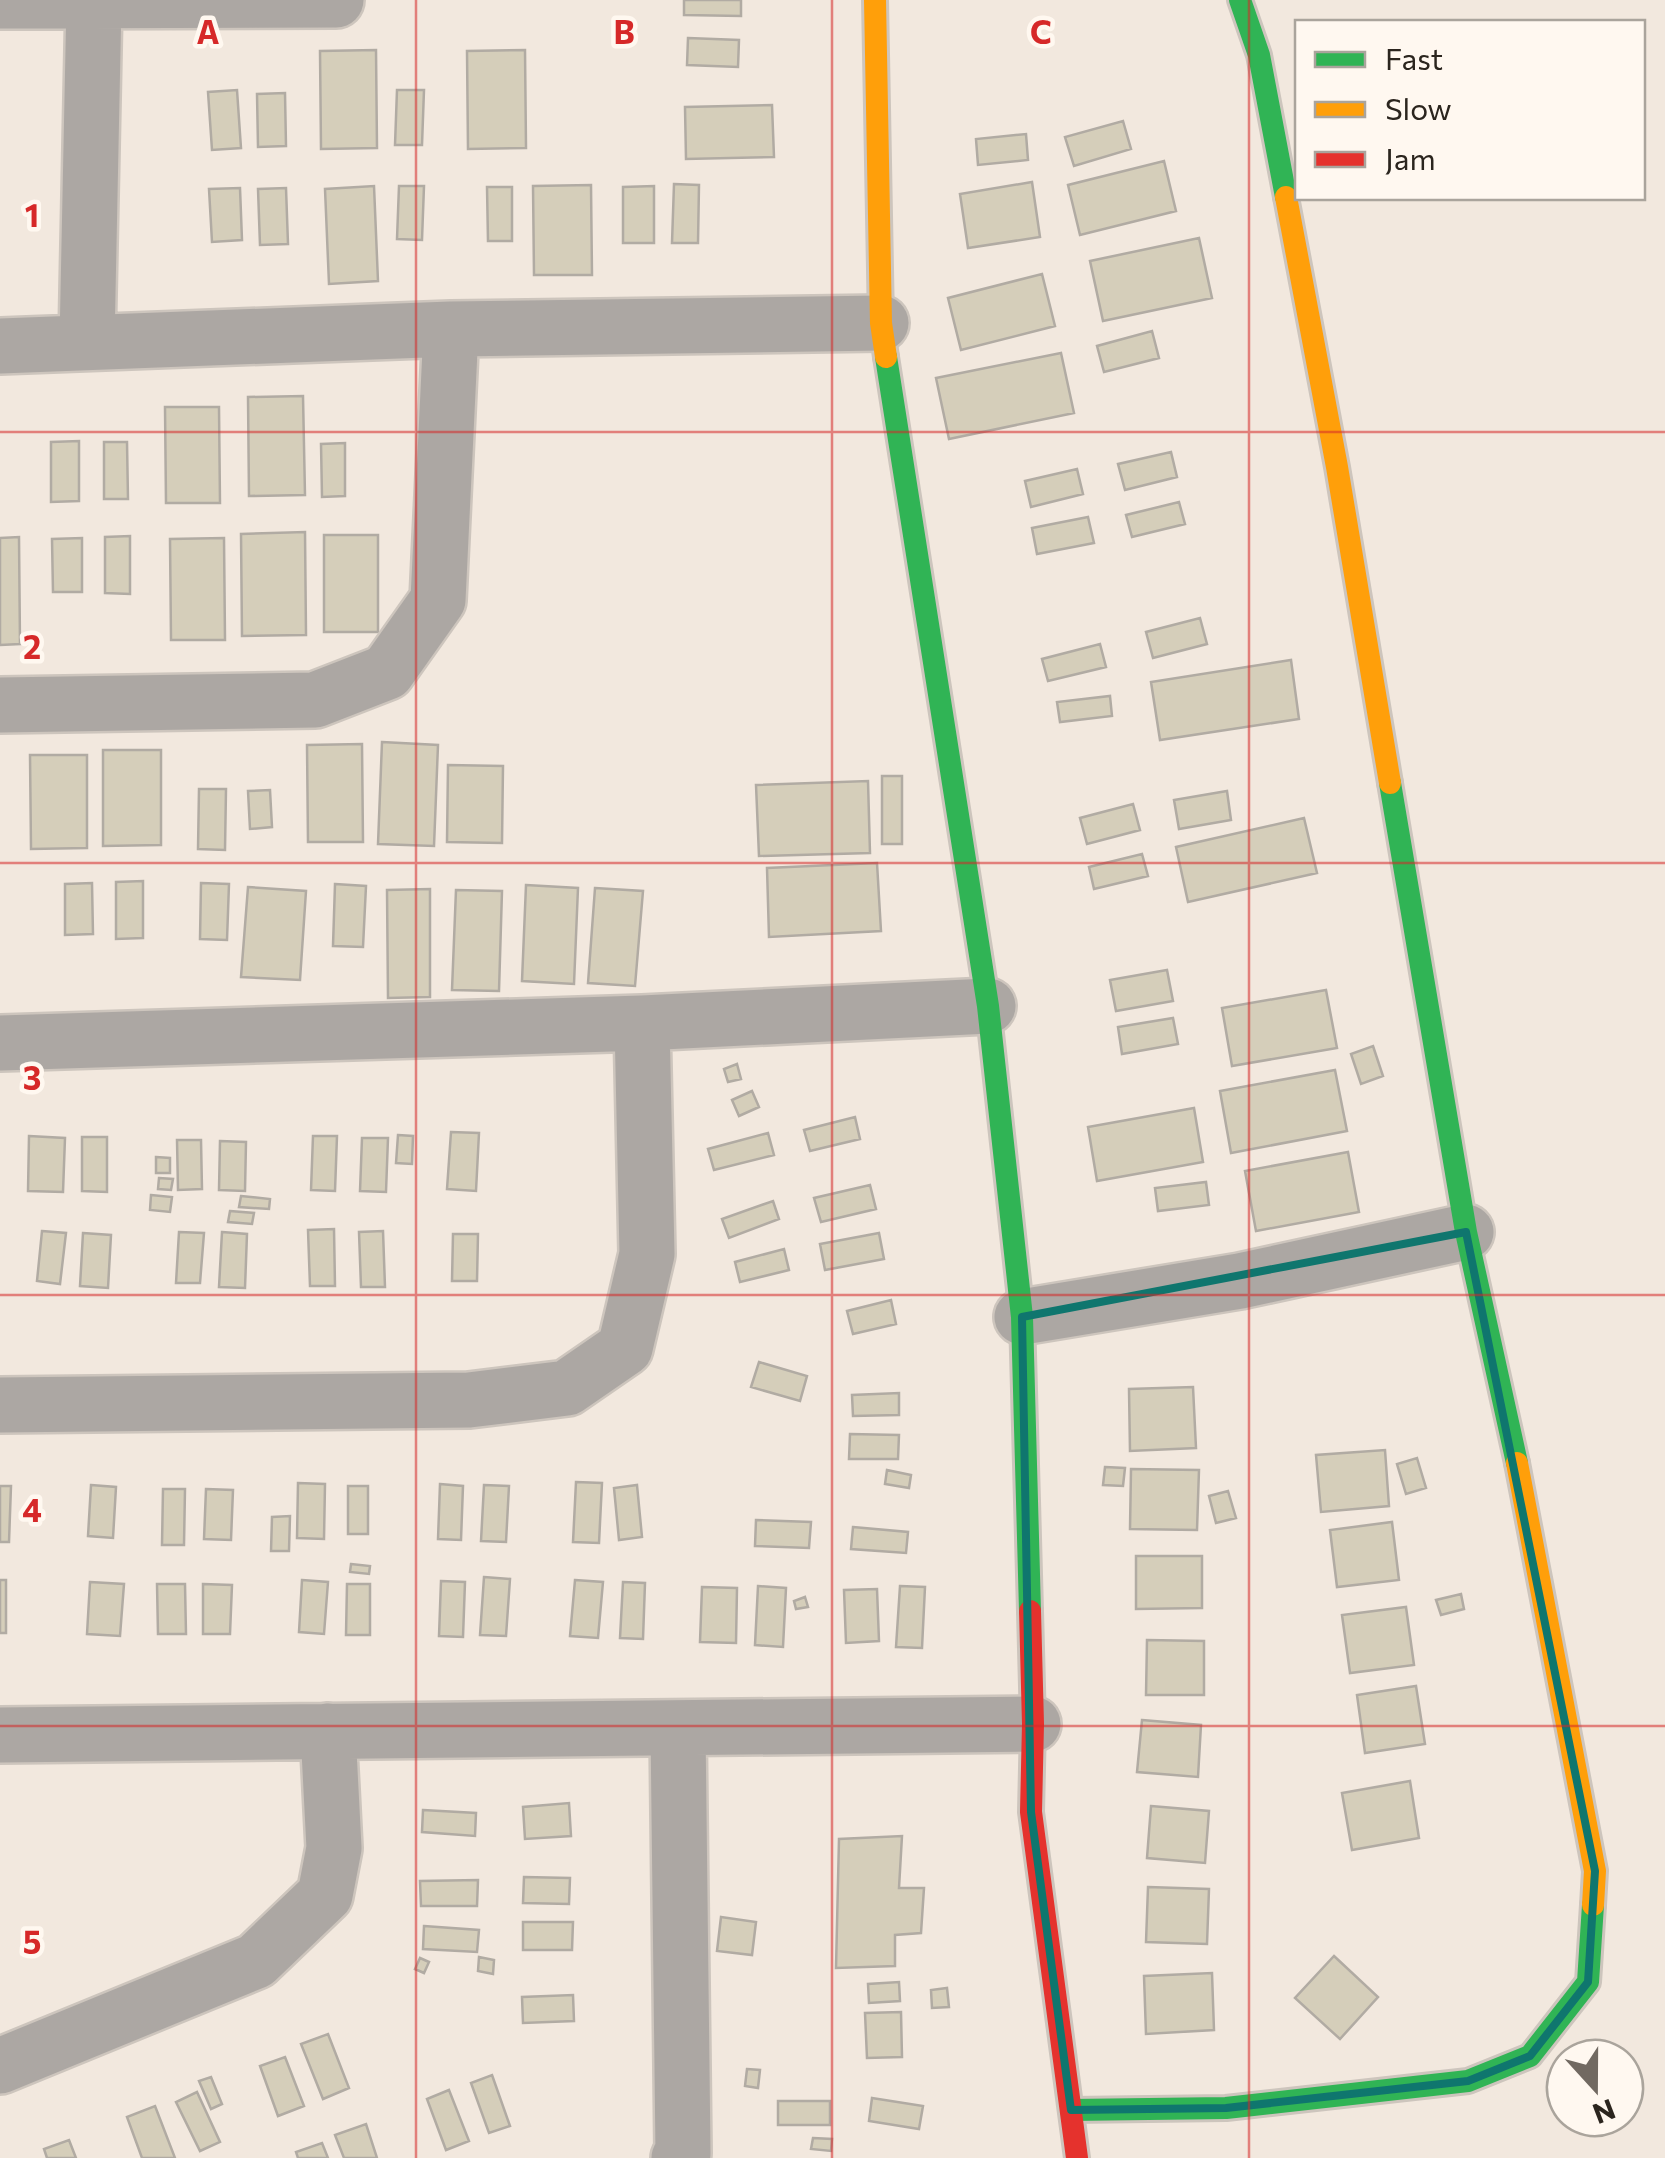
<svg xmlns="http://www.w3.org/2000/svg" width="1665" height="2158" viewBox="0 0 1665 2158" font-family="Commissioner,sans-serif">
<rect width="100%" height="100%" fill="#f2e8de"/>
<path fill="#d5ceba" stroke="#b1aba3" stroke-width="2.5" d="M684,0H741V16L684,15Z
M688,38L739,40L738,67L687,65Z
M376,50L377,148L321,149L320,51Z
M525,50L526,148L468,149L467,51Z
M237,90L241,148L212,150L208,92Z
M397,90H424L422,145H395Z
M285,93L286,146L258,147L257,94Z
M772,105L774,157L686,159L685,107Z
M1123,121L1131,149L1074,166L1065,137Z
M1026,134L1028,160L978,165L976,139Z
M1164,161L1176,211L1080,235L1068,185Z
M1032,182L1040,237L968,248L960,194Z
M674,184L699,185L698,243H672Z
M591,185L592,275H534L533,186Z
M374,186L378,281L329,284L325,189Z
M399,186H424L422,240L397,239Z
M654,186V243H623V187Z
M487,187H512V241H488Z
M240,188L242,240L212,242L209,189Z
M286,188L288,244L260,245L258,189Z
M1199,238L1212,298L1103,321L1090,261Z
M1042,274L1055,326L961,350L948,298Z
M1152,331L1159,358L1104,372L1097,346Z
M1061,353L1074,413L949,439L936,378Z
M303,396L305,495L249,496L248,397Z
M165,407H219L220,503H166Z
M79,441V501L51,502V442Z
M104,442H127L128,499H104Z
M345,443V496L322,497L321,444Z
M1171,452L1177,477L1125,490L1118,464Z
M1077,469L1083,494L1031,507L1025,481Z
M1179,502L1185,524L1132,537L1126,515Z
M1088,517L1094,543L1037,554L1032,528Z
M305,532L306,635L242,636L241,534Z
M324,535H378V632H324Z
M130,536V594L105,593V537Z
M19,537L20,644L0,645V538Z
M82,538V592H53L52,539Z
M224,538L225,640H171L170,539Z
M1200,618L1207,644L1153,658L1146,632Z
M1100,644L1106,667L1048,681L1042,659Z
M1291,660L1299,719L1160,740L1151,682Z
M1110,696L1112,716L1060,722L1057,702Z
M382,742L438,745L434,846L378,844Z
M362,744L363,842H308L307,745Z
M103,750H161V845L103,846Z
M30,755H87V848L31,849Z
M448,765L503,766L502,843L447,842Z
M882,776H902V844H882Z
M868,781L870,853L759,856L756,785Z
M199,789H226L225,850L198,849Z
M270,790L272,827L250,829L248,791Z
M1227,791L1231,820L1179,829L1174,800Z
M1133,804L1140,830L1087,844L1080,818Z
M1304,818L1317,873L1188,902L1176,847Z
M1142,854L1148,876L1094,889L1089,867Z
M877,863L881,931L769,937L767,868Z
M143,881V938L116,939V882Z
M92,883L93,934L65,935V884Z
M201,883L229,884L227,940L200,939Z
M335,884L366,886L363,947L333,946Z
M526,885L578,888L574,984L522,981Z
M248,887L306,891L300,980L241,977Z
M595,888L643,891L635,986L588,983Z
M430,889V997L388,998L387,890Z
M456,890L502,891L499,991L452,990Z
M1167,970L1173,1001L1116,1011L1110,980Z
M1326,990L1337,1048L1232,1066L1222,1008Z
M1173,1018L1178,1044L1122,1054L1118,1027Z
M1373,1046L1383,1076L1361,1084L1351,1054Z
M737,1064L741,1079L728,1082L724,1069Z
M1335,1070L1347,1131L1231,1153L1220,1091Z
M752,1091L759,1107L739,1116L732,1100Z
M1194,1108L1203,1162L1097,1181L1088,1127Z
M855,1117L860,1139L810,1151L804,1130Z
M451,1132L479,1133L476,1191L447,1189Z
M768,1133L774,1155L714,1170L708,1149Z
M398,1135L413,1136L412,1164L396,1163Z
M29,1136L65,1138L63,1192L28,1191Z
M313,1136H337L335,1191L311,1190Z
M82,1137H107V1192L82,1191Z
M362,1138H388L386,1192L360,1191Z
M177,1140H201L202,1189L178,1190Z
M220,1141L246,1142L245,1191L219,1190Z
M1348,1152L1359,1212L1256,1231L1245,1171Z
M156,1157L170,1158V1173H156Z
M159,1178L173,1179L171,1190L158,1189Z
M1206,1182L1209,1205L1158,1211L1155,1188Z
M870,1185L876,1209L821,1222L814,1198Z
M151,1195L172,1197L170,1212L150,1210Z
M241,1196L270,1199L269,1209L239,1207Z
M773,1201L779,1219L729,1238L722,1219Z
M230,1211L254,1213L252,1224L228,1222Z
M334,1229L335,1286H310L308,1230Z
M42,1231L66,1233L60,1284L37,1281Z
M383,1231L385,1287H361L359,1232Z
M179,1232L204,1233L200,1283H176Z
M222,1232L247,1234L245,1288L219,1287Z
M83,1233L111,1235L108,1288L80,1286Z
M879,1233L884,1259L825,1270L820,1244Z
M453,1234H478L477,1281H452Z
M784,1249L789,1270L740,1282L735,1262Z
M891,1300L896,1324L853,1334L847,1311Z
M759,1362L807,1376L800,1401L751,1387Z
M1193,1387L1196,1448L1130,1451L1129,1389Z
M899,1393V1415L853,1416L852,1395Z
M850,1434L899,1435L898,1459H849Z
M1385,1450L1389,1506L1321,1512L1316,1455Z
M1417,1458L1426,1488L1406,1494L1397,1464Z
M1105,1467L1125,1468L1123,1486L1103,1485Z
M1131,1469L1199,1470L1197,1530L1130,1529Z
M887,1470L911,1475L909,1488L885,1484Z
M576,1482L602,1483L599,1543L573,1542Z
M298,1483L325,1484L324,1539L297,1538Z
M440,1484L463,1486L461,1540L438,1539Z
M91,1485L116,1487L113,1538L88,1536Z
M484,1485L509,1486L506,1542L481,1541Z
M637,1485L642,1537L619,1540L614,1488Z
M0,1486H11L9,1542H0Z
M348,1486H368V1534H348Z
M163,1489H185L184,1545H162Z
M206,1489L233,1490L231,1540L204,1539Z
M1228,1491L1236,1518L1216,1523L1209,1496Z
M290,1516L289,1551H271L272,1517Z
M756,1520L811,1522L809,1548L755,1546Z
M1392,1522L1399,1580L1337,1587L1330,1530Z
M853,1527L908,1532L906,1553L851,1549Z
M1136,1556H1202V1608L1136,1609Z
M351,1564L370,1566L369,1574L350,1572Z
M484,1577L510,1579L506,1636L480,1635Z
M0,1580H6V1633H0Z
M302,1580L328,1582L324,1634L299,1632Z
M575,1580L603,1582L598,1638L570,1636Z
M441,1581L465,1582L463,1637L439,1636Z
M90,1582L124,1584L120,1636L87,1634Z
M623,1582L645,1583L643,1639L620,1638Z
M157,1584H185L186,1634H158Z
M203,1584L232,1585L230,1634H203Z
M347,1584H370V1635H346Z
M758,1586L786,1588L783,1647L755,1645Z
M900,1586L925,1587L922,1648L896,1647Z
M702,1587L737,1588L736,1643L700,1642Z
M877,1589L879,1641L846,1643L844,1590Z
M1461,1594L1464,1609L1441,1615L1436,1600Z
M805,1597L808,1607L796,1609L794,1601Z
M1406,1607L1414,1665L1350,1673L1342,1615Z
M1147,1640L1204,1641V1695H1146Z
M1416,1686L1425,1744L1365,1753L1357,1695Z
M1142,1720L1201,1725L1198,1777L1137,1772Z
M1410,1781L1419,1838L1352,1850L1342,1793Z
M569,1803L571,1836L525,1839L523,1807Z
M1151,1806L1209,1811L1205,1863L1147,1858Z
M423,1810L476,1813L475,1836L422,1832Z
M902,1836L899,1888H924L921,1933L895,1935V1966L836,1968L839,1839Z
M524,1877L570,1878L569,1904L523,1903Z
M478,1880L477,1906H421L420,1881Z
M1148,1887L1209,1889L1207,1944L1146,1942Z
M721,1917L756,1922L752,1955L717,1951Z
M523,1922H573L572,1950H523Z
M424,1926L479,1930L477,1952L423,1949Z
M1334,1956L1378,1997L1340,2039L1295,1998Z
M479,1957L494,1960L493,1974L478,1971Z
M420,1958L429,1962L424,1973L415,1969Z
M1212,1973L1214,2030L1146,2034L1144,1976Z
M899,1982L900,2001L869,2003L868,1984Z
M947,1988L949,2007L932,2008L931,1990Z
M573,1995L574,2021L523,2023L522,1997Z
M901,2012L902,2057L867,2058L865,2013Z
M328,2034L349,2088L323,2099L301,2044Z
M285,2057L304,2106L278,2116L260,2066Z
M747,2069L760,2070L758,2088L745,2086Z
M492,2075L510,2126L489,2133L471,2083Z
M211,2077L222,2104L211,2109L199,2081Z
M449,2090L469,2141L446,2150L427,2099Z
M197,2092L220,2142L200,2151L176,2102Z
M872,2098L923,2106L919,2129L869,2121Z
M778,2101H830V2125H778Z
M155,2106L175,2158H142L127,2117Z
M366,2124L377,2158H344L335,2135Z
M813,2138L832,2139L831,2151L811,2149Z
M69,2140L76,2158H47L44,2149Z
M322,2143L328,2158H298L296,2152Z"/>
<g fill="none" stroke-linecap="round" stroke-linejoin="round">
<g stroke="#cdc5bd" stroke-width="60">
<path id="street" d="M0,1L336,0
M87,342L94,1
M0,346L451,329L881,323
M0,705L315,700L387,672L438,600L451,329
M0,1043L642,1023L988,1006
M1022,1317L1240,1281L1466,1232
M0,1405L469,1400L567,1388L625,1348L647,1254L642,1023
M678,1728L683,2153L679,2158
M0,1735L1033,1724
M0,2066L256,1961L325,1895L334,1848L328,1731"/>
</g>
<g stroke="#cdc5bd" stroke-width="28">
<path id="fast" d="M1240,0L1259,55L1286,197
M886,357L988,1006L1022,1317L1030,1611
M1390,783L1466,1232L1517,1463
M1071,2110L1226,2108L1468,2081L1530,2056L1588,1982L1593,1905"/>
</g>
<g stroke="#cdc5bd" stroke-width="28">
<path id="slow" d="M875,0L881,323L886,357
M1286,197L1337,467L1390,783
M1517,1463L1595,1871L1593,1905"/>
</g>
<g stroke="#cdc5bd" stroke-width="28">
<path id="jam" d="M1030,1611L1033,1724L1031,1812L1077,2158"/>
</g>
<use href="#street" stroke="#aca7a3" stroke-width="55"/>
<use href="#fast" stroke="#30b455" stroke-width="22"/>
<use href="#slow" stroke="#ff9f0a" stroke-width="22"/>
<use href="#jam" stroke="#e5322d" stroke-width="22"/>
</g>
<path fill="none" stroke="#0f766e" stroke-width="8" stroke-linejoin="round" d="M1466,1232L1595,1871L1588,1982L1530,2056L1468,2081L1226,2108L1071,2110L1031,1812L1022,1317Z"/>
<path fill="none" stroke="#d62828" stroke-width="2.5" stroke-opacity="0.55" d="M416,0V2158M832,0V2158M1249,0V2158M0,432H1665M0,863H1665M0,1295H1665M0,1726H1665"/>
<g font-size="32" text-anchor="middle" font-weight="bold" fill="#d62828" stroke="#fff8f0" stroke-width="9" stroke-linejoin="round" paint-order="stroke">
<text x="208" y="44">A</text>
<text x="624" y="44">B</text>
<text x="1041" y="44">C</text>
<text x="32" y="227">1</text>
<text x="32" y="659">2</text>
<text x="32" y="1090">3</text>
<text x="32" y="1522">4</text>
<text x="32" y="1954">5</text>
</g>
<rect x="1295" y="20" width="350" height="180" fill="#fff8f0" stroke="#aaa49c" stroke-width="2.5"/>
<rect x="1315" y="52" width="50" height="15" fill="#30b455" stroke="#aaa49c" stroke-width="2.5"/>
<text x="1385" y="70" font-size="30" fill="#2b251e">Fast</text>
<rect x="1315" y="102" width="50" height="15" fill="#ff9f0a" stroke="#aaa49c" stroke-width="2.5"/>
<text x="1385" y="120" font-size="30" fill="#2b251e">Slow</text>
<rect x="1315" y="152" width="50" height="15" fill="#e5322d" stroke="#aaa49c" stroke-width="2.5"/>
<text x="1385" y="170" font-size="30" fill="#2b251e">Jam</text>
<g transform="translate(1595 2088) rotate(159)"><circle r="48" fill="#fff8f0" stroke="#aaa49c" stroke-width="2.5"/>
<path d="M0-8L18 38L0 25L-18 38Z" fill="#716961"/>
<text y="-15" font-size="28" font-weight="bold" text-anchor="middle" fill="#2b251e">N</text>
</g>
</svg>
